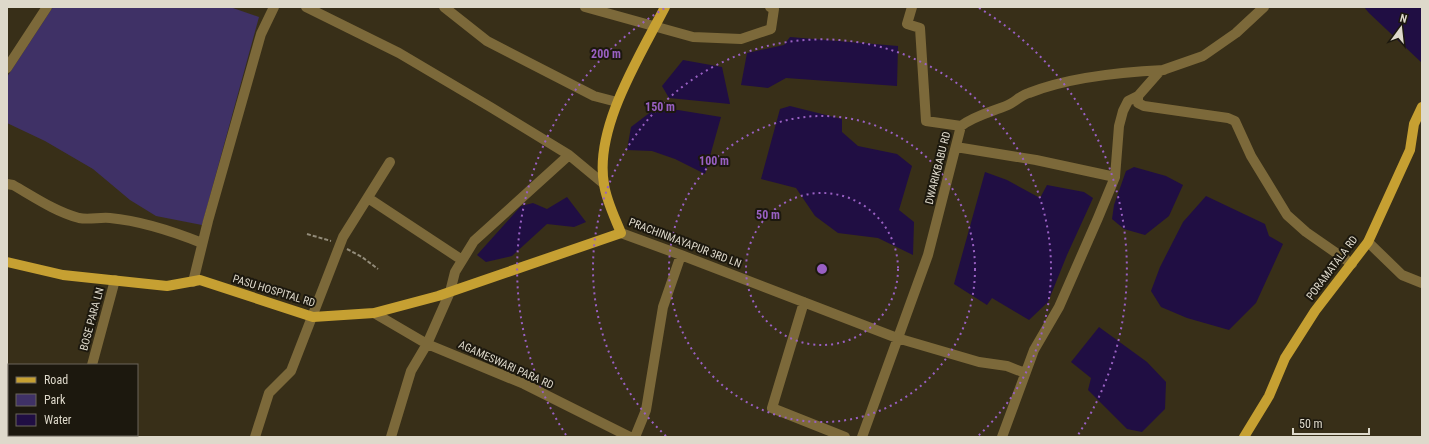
<svg xmlns="http://www.w3.org/2000/svg" width="1429" height="444" viewBox="0 0 1429 444" font-family="'Roboto Condensed',sans-serif">
<rect width="100%" height="100%" fill="#382f18"/>
<path fill="#3f3166" d="M53,7H230L259,17L202,225L156,216L130,200L93,169L45,141L7,123V77Z"/>
<path fill="#200e43" d="M1364,7H1422V63L1369,13Z
M790,37L898,46L897,86L786,78L768,88L741,85L747,53L784,45Z
M683,60L722,67L730,104L669,98L662,86Z
M790,106L842,119V132L858,146L897,154L912,166L899,210L914,222L913,255L878,238L838,233L815,216L796,188L761,179L780,109Z
M678,110L721,117L705,174L675,159L652,151L627,150L631,127L652,111Z
M1134,167L1166,176L1183,185L1169,216L1145,235L1124,229L1112,219L1114,205L1126,171Z
M985,172L1007,180L1040,198L1047,185L1084,192L1093,198L1067,255L1048,302L1029,320L992,298L987,305L954,284Z
M1206,196L1265,224L1269,236L1283,244L1256,303L1229,330L1187,318L1161,307L1151,291L1160,267L1183,222Z
M567,197L586,222L574,227L547,224L512,256L486,262L477,255L521,206L533,203L547,209Z
M1099,327L1147,362L1166,382L1165,409L1142,432L1127,429L1088,390L1091,378L1071,362Z"/>
<g fill="none" stroke-linecap="round" stroke-linejoin="round">
<path stroke="#938c7a" stroke-width="2" stroke-dasharray="4 2" stroke-linecap="butt" d="M307,234L331,241
M347,249L362,257L378,269"/>
<path stroke="#7c693a" stroke-width="10" d="M306,7L399,53L492,108L569,155L604,184
M444,7L487,41L594,96L617,102
M585,7L693,37L741,39L771,29L774,9L770,7
M912,7L907,24L920,28L926,121L961,126
M1264,7L1236,33L1203,56L1160,71L1138,96V103L1144,106L1228,118L1235,121L1251,156L1287,215L1306,232L1352,264
M7,68L47,7
M961,126C975,115 992,112 1008,105C1015,102 1021,95 1029,93C1069,77 1122,72 1164,70
M956,147L1036,160L1115,177
M7,184L13,185C34,197 56,212 79,218C89,220 100,217 110,218C142,221 172,231 202,243
M368,198L462,260
M621,233L681,255L897,338L979,362L1007,366L1025,373
M1368,242L1402,275L1422,283
M193,282L208,221L261,34L274,7
M804,302L772,408L845,437
M374,313L427,344L524,384L630,437
M92,365L115,280
M70,437V435
M255,437L269,393L291,371L343,237L390,162
M391,437L411,371L427,344L450,292L455,272L474,241L569,155
M635,437L646,410L663,307L681,255
M862,437L928,255L961,126
M1002,437L1034,350L1059,307L1098,218L1115,177L1119,126L1123,111L1128,101L1138,96"/>
<path stroke="#c6a032" stroke-width="10" d="M7,262L63,275L167,286L200,280L313,317L374,313L438,296L621,233C615,218 606,200 604,184C594,128 640,56 665,7
M1244,437L1269,396L1285,358L1315,311L1368,242L1410,150L1414,124L1422,107"/>
</g>
<g fill="none" stroke="#9960c3" stroke-width="2" stroke-dasharray="2 4">
<circle cx="822" cy="269" r="76"/>
<circle cx="822" cy="269" r="153"/>
<path d="M666 436A229 229 0 1 1 978 436"/>
<path d="M566 435A305 305 0 0 1 665 8M979 8A305 305 0 0 1 1078 435"/>
</g>
<g text-anchor="middle" dominant-baseline="central" stroke-width="4" stroke-linejoin="round" paint-order="stroke">
<g font-size="11" fill="#ded9cb" stroke="#1c180e">
<text transform="translate(938 168) rotate(-76)">DWARIKBABU RD</text>
<text transform="translate(685 243) rotate(21)">PRACHINMAYAPUR 3RD LN</text>
<text transform="translate(1332 268) rotate(-53)">PORAMATALA RD</text>
<text transform="translate(274 291) rotate(17)">PASU HOSPITAL RD</text>
<text transform="translate(92 319) rotate(-75)">BOSE PARA LN</text>
<text transform="translate(506 365) rotate(24)">AGAMESWARI PARA RD</text>
</g>
</g>
<circle cx="822" cy="269" r="6" fill="#9960c3" stroke="#1c180e" stroke-width="2"/>
<g font-size="12" text-anchor="middle" font-weight="bold" fill="#9960c3" stroke="#1c180e" stroke-width="4" stroke-linejoin="round" paint-order="stroke">
<text x="606" y="58">200 m</text>
<text x="660" y="111">150 m</text>
<text x="714" y="165">100 m</text>
<text x="768" y="219">50 m</text>
</g>
<rect width="1429" height="444" fill="none" stroke="#ded9cb" stroke-width="16"/>
<rect x="8" y="364" width="130" height="72" fill="#1c180e" stroke="#6a655a"/>
<rect x="16" y="377" width="20" height="6" fill="#c6a032" stroke="#6a655a"/>
<text x="44" y="384" font-size="12" fill="#ded9cb">Road</text>
<rect x="16" y="394" width="20" height="12" fill="#3f3166" stroke="#6a655a"/>
<text x="44" y="404" font-size="12" fill="#ded9cb">Park</text>
<rect x="16" y="414" width="20" height="12" fill="#200e43" stroke="#6a655a"/>
<text x="44" y="424" font-size="12" fill="#ded9cb">Water</text>
<g transform="translate(1401 28) rotate(15)" stroke="#1c180e" stroke-width="3" paint-order="stroke">
<path d="M0-3L7 15L0 10L-7 15Z" fill="#ded9cb"/>
<text y="-6" font-size="11" font-weight="bold" text-anchor="middle" fill="#ded9cb">N</text>
</g>
<path d="M1293 428v6h76v-6" fill="none" stroke="#ded9cb" stroke-width="2"/>
<text x="1299" y="428" font-size="12" fill="#ded9cb" stroke="#1c180e" stroke-width="3" paint-order="stroke">50 m</text>
</svg>
